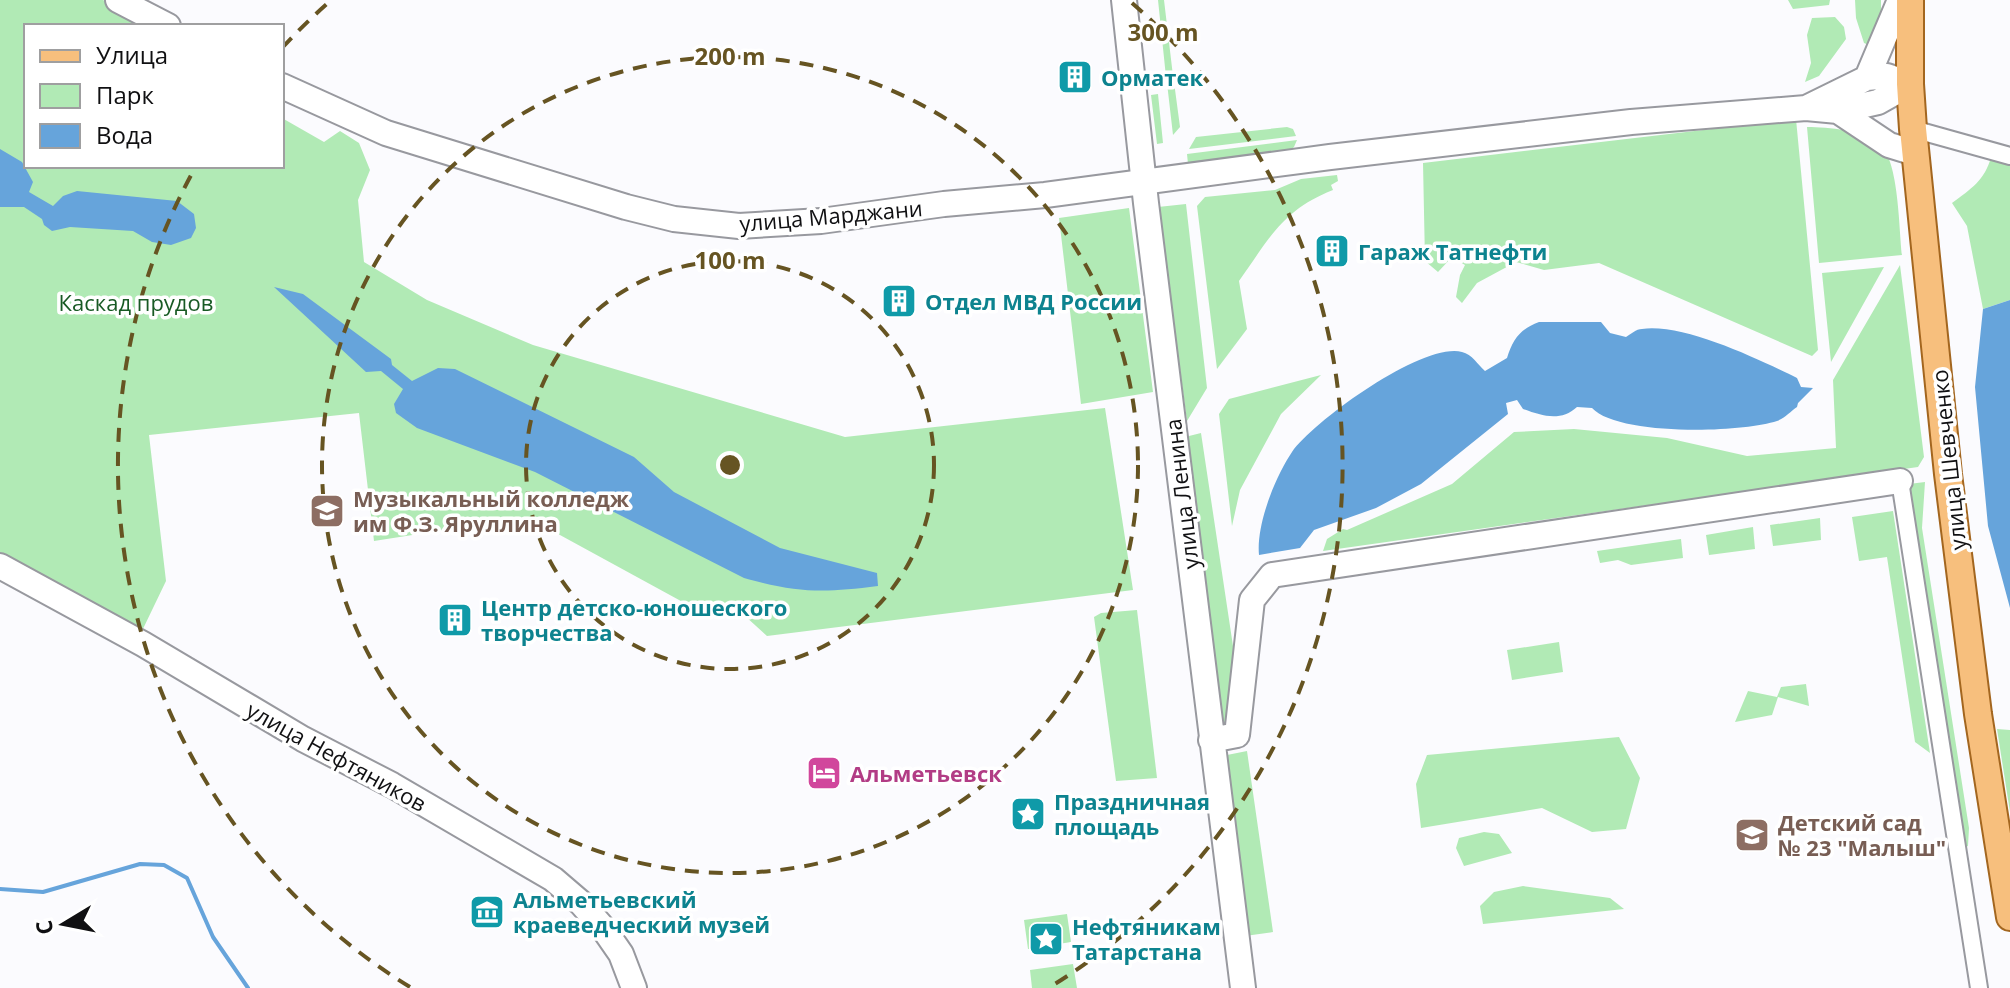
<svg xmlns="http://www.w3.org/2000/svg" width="2010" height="988" viewBox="0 0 2010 988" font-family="'Open Sans',sans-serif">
<rect width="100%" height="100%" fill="#fbfbfe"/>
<path fill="#b1eab5" d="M0,0H103L149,26H26V166H282V118L324,142L340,131L359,143L370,170L358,200L364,262L427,300L533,345L845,437L1105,408L1133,590L767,636L745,616L712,618L527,517L374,541L359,413L149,435L166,581L141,633L0,552Z
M1158,0H1164L1173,76L1166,77Z
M1788,0H1830L1829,5L1793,9Z
M1855,0H1881V19L1871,46L1864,43L1856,18Z
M1835,17L1844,27L1846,39L1819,76L1805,82L1811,63L1807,35L1812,18Z
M1174,82L1180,127L1173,135L1167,83Z
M1158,94L1163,143L1157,144L1151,95Z
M1796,119L1818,350L1812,356L1599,263L1544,270L1516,262L1477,283L1462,303L1456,297L1460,275L1465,265L1452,257L1438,272L1425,261L1423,163Z
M1287,127L1293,129L1296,136L1189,149L1196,137Z
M1807,127C1829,127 1863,130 1880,145C1899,160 1899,230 1902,255L1819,263Z
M1297,140L1294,147L1289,151L1188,164L1187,154Z
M1991,157L2010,162V300L1983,309L1967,226L1952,203C1971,189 1985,180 1991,157Z
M1337,175L1338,181L1331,185L1333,190C1282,210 1269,239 1239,281L1247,329L1217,369L1197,206L1205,197L1275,190L1301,179Z
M1186,204L1207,388L1187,421L1158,207Z
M1129,208L1153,392L1081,404L1059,218Z
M1900,265L1924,457L1918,467L1323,551L1327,539L1343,529L1347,530L1452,484L1514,432L1574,429L1667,438L1747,456L1836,448L1833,380Z
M1884,267L1831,362L1822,273Z
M1321,375L1281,414L1240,490L1232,526L1219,414L1229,399Z
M1201,433L1236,666L1228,727H1222L1186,449L1189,436Z
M1925,482L1922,528L1969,828L1968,846L1964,848L1909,484Z
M1893,511L1930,753L1915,742L1887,557L1859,561L1852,517Z
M1820,518L1821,540L1773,546L1770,525Z
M1753,527L1755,549L1709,555L1706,535Z
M1681,539L1683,558L1631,565L1618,560L1600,563L1597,551Z
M1137,610L1157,778L1116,781L1094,617L1101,613Z
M1559,642L1563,672L1512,680L1507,650Z
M1806,684L1809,706L1778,697L1772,715L1735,722L1748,691L1777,697L1781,687Z
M1997,729L2010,730V812Z
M1619,737L1640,778L1626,829L1592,832L1542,808L1421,828L1416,784L1427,755Z
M1247,751L1273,932L1245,936L1222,756Z
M1484,832L1499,834L1512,853L1464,866L1456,848L1459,838Z
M1523,886L1610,898L1624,909L1483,924L1480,906L1494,892Z
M1067,914L1071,942L1028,949L1024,920Z
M1073,964L1077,988H1032L1030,970Z"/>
<path fill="#66a4db" d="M0,149L22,162L33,182L29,192L53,206L63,196L77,191L177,201L194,214L196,228L191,238L171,245L152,242L133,231L70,227L52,231L44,225L42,219L24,207H0Z
M274,287L303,294L391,359L392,365L412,381L438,368L455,369L634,457L674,492L780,548L877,573L878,586C823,593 798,593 744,578L535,472L417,428L396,413L394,404L403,389L381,371L366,372Z
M2010,300V608L1988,526L1975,387L1983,309Z
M1539,322H1601L1610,333L1626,337C1631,334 1636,329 1642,329C1684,323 1760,360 1797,378L1801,387L1813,388L1798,403L1797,407C1791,411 1785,418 1777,421C1741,433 1618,436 1592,408L1577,407C1561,422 1542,416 1523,409L1517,400L1506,403L1508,414L1421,484L1376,508L1314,530L1300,548L1259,555C1256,525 1275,477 1292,452C1315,420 1423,342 1462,352C1472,354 1478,365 1485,371L1507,358C1513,339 1520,329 1539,322Z"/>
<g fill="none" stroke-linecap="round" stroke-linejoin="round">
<path stroke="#66a4db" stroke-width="4" d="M0,889L43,892L140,864L164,865L187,878L213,937L248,988"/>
<g stroke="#98999f" stroke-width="20">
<path id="street" d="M1913,129L2010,156
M1900,481L1979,988"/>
</g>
<g stroke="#98999f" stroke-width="28">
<path id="secondary" d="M118,0L168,26
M1124,0L1146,203L1243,988
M1867,78L1900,0
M282,86L386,133L626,207L674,219L739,226L821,221L944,204L1045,195L1330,157L1631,122L1806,108L1838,111L1889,145L1915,153
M1808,107L1867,78L1887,76L1910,84
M1838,111L1878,102L1910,84
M0,566L143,644L303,739L392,785L553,879L581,903L603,928L621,954L634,988
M1211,740L1237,735L1252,600L1272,575L1900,481"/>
</g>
<g stroke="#a3661f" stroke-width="30">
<path id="primary" d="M1910,0V84L1913,129L1948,474L1978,714L2010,917"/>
</g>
<use href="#street" stroke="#fff" stroke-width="16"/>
<use href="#secondary" stroke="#fff" stroke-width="24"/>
<use href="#primary" stroke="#f7bf7d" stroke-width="26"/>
</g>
<g fill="none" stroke="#665422" stroke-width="4" stroke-dasharray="14 10">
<circle cx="730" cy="465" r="204"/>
<circle cx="730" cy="465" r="408"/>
<path d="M410 987A612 612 0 0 1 195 168M282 48A612 612 0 0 1 328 3M1132 3A612 612 0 0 1 1050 987"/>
</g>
<defs>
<g id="building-square" transform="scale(1.8)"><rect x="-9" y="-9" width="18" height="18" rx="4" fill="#0f9aa8" stroke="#fff"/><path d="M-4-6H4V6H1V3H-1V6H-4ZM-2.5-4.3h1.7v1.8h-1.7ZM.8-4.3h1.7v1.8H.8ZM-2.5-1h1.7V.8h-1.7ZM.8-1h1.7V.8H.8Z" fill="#fff"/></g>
<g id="university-square" transform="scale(1.8)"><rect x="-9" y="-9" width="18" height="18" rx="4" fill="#8d6e63" stroke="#fff"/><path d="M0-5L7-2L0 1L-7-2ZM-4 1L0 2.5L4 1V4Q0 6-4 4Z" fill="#fff"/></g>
<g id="hotel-square" transform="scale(1.8)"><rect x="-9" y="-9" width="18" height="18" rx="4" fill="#d1479c" stroke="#fff"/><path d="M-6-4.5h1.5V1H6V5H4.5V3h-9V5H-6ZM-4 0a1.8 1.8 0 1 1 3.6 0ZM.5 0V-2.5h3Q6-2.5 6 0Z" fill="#fff"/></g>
<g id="sight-square" transform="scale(1.8)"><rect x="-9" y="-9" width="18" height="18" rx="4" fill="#0f9aa8" stroke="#fff"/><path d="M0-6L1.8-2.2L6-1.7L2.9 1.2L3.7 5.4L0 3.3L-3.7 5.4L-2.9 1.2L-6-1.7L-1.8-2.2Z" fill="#fff"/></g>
<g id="school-square" transform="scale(1.8)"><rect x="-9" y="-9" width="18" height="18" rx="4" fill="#8d6e63" stroke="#fff"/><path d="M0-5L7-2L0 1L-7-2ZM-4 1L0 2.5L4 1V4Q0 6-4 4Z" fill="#fff"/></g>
<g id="museum-square" transform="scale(1.8)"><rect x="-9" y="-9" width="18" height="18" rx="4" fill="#0f9aa8" stroke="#fff"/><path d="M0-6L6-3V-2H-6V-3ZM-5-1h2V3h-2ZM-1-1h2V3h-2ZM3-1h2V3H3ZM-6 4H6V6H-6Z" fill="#fff"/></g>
</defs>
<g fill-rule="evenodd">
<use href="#building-square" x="1075" y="77"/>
<use href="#building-square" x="1332" y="251"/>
<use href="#building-square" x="899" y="301"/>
<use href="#university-square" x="327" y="511"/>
<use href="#building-square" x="455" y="620"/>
<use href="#hotel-square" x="824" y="773"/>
<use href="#sight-square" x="1028" y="814"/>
<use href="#school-square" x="1752" y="835"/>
<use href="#museum-square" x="487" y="912"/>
<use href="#sight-square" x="1046" y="939"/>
</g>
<g text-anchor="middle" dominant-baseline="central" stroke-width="7" stroke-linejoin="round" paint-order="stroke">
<g font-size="22" font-weight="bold" fill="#0d838f" stroke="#fff" text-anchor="start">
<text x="1101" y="77">Орматек</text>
<text x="1358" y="251">Гараж Татнефти</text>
<text x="925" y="301">Отдел МВД России</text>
<text x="481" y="607">Центр детско-юношеского<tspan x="481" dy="25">творчества</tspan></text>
<text x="1054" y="801">Праздничная<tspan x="1054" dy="25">площадь</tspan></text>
<text x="513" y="899">Альметьевский<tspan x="513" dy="25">краеведческий музей</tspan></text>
<text x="1072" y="926">Нефтяникам<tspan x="1072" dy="25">Татарстана</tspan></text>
</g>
<g font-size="22" fill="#101012" stroke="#fff">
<text transform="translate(831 215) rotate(-5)">улица Марджани</text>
<text transform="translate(1948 460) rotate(-96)">улица Шевченко</text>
<text transform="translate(1181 494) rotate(-97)">улица Ленина</text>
<text transform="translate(337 756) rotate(29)">улица Нефтяников</text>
</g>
<g font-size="22" fill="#185a24" stroke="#fff">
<text x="136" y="302">Каскад прудов</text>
</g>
<g font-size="22" font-weight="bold" fill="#785e54" stroke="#fff" text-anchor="start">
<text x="353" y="498">Музыкальный колледж<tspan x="353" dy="25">им Ф.З. Яруллина</tspan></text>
<text x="1778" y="822">Детский сад<tspan x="1778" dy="25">№ 23 "Малыш"</tspan></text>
</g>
<g font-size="22" font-weight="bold" fill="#b23c85" stroke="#fff" text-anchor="start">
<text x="850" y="773">Альметьевск</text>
</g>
</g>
<circle cx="730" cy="465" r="12" fill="#665422" stroke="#fff" stroke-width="4"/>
<g font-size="24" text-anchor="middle" font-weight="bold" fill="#665422" stroke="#fff" stroke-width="7" stroke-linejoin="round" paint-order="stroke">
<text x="1163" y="41">300 m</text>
<text x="730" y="65">200 m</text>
<text x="730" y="269">100 m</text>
</g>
<rect x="24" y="24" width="260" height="144" fill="#ffffff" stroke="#9f9fa0" stroke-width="2"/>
<rect x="40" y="50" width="40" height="12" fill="#f7bf7d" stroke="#9f9fa0" stroke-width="2"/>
<text x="96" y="64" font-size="24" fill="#101012">Улица</text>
<rect x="40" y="84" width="40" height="24" fill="#b1eab5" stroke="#9f9fa0" stroke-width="2"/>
<text x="96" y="104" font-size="24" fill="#101012">Парк</text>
<rect x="40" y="124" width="40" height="24" fill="#66a4db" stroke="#9f9fa0" stroke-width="2"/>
<text x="96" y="144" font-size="24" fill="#101012">Вода</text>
<g transform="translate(64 924) rotate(260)" stroke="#ffffff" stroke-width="6" paint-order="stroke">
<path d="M0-6L14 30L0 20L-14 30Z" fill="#101012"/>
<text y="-12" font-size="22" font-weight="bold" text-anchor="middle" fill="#101012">С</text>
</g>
</svg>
